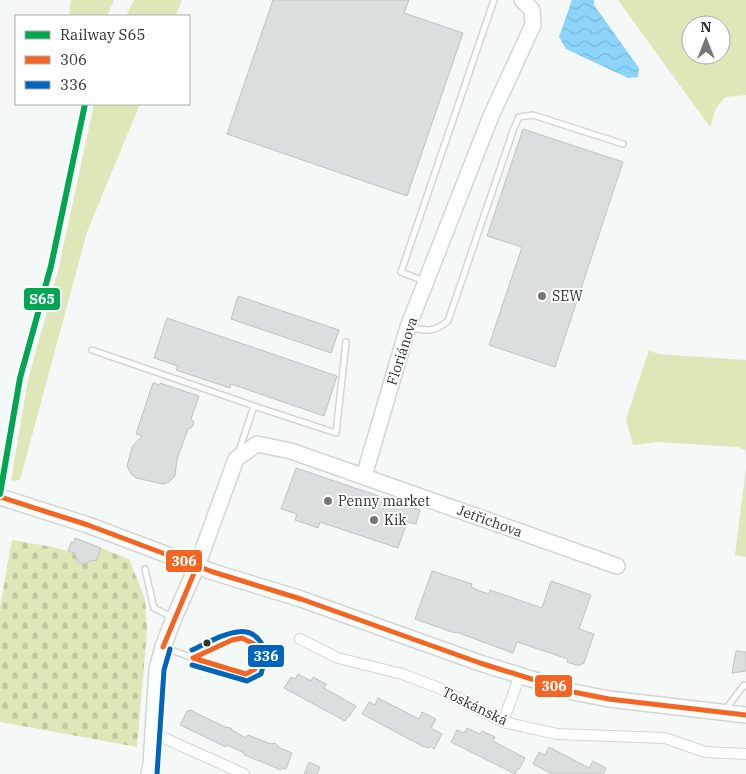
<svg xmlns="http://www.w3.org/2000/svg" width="746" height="774" viewBox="0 0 746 774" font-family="'IBM Plex Serif',serif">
<defs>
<pattern id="cemetery-stones" width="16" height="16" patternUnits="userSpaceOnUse" patternTransform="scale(1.25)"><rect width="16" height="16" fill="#dde7b8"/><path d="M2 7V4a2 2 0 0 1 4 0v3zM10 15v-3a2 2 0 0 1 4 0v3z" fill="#bec79e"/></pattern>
<pattern id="water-waves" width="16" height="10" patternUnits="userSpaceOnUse" patternTransform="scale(1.25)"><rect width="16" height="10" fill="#8dd4fb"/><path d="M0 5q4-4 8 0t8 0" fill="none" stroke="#7ab6d7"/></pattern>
</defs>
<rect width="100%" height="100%" fill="#f4f9f7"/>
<path fill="#dde7b8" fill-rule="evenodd" d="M71,0H114L107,16H69Z
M134,0H182L176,16H126Z
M618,0H746V95L725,97L716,108L710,127ZM691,25H721V55H691Z
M94,104H140L87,232L20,480L11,481L28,380L59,267Z
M649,350L658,354L746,360V457L745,450L738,447L657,442L633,445L626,419Z
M746,468V557L735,555Z"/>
<path fill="url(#cemetery-stones)" d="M12,540L53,547L77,554L78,562L84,564L88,562L89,559L96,561L101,548L129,559L145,599L147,630L137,747L0,722V607Z"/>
<path fill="url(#water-waves)" d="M572,0H594V5L639,68L638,77L628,78L566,49L559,37Z"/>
<path fill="#dadede" stroke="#bec2c2" d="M273,0H409L404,13L463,33L407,196L227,134Z
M523,129L623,162L555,367L489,345L522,247L487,236Z
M238,296L339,330L331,353L231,319Z
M167,318L337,376L324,416L231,384L230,388L176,370L178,366L154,358Z
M153,383L160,385V383L199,396L191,419L194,422L192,427L188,429L177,459L175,476L169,482L163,484L136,478L131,474L127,466L132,447L142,436L136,434Z
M296,468L420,510L416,524L407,522L398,548L320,522L318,528L295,520L297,514L281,509Z
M75,538L101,548L96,561L92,560L84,564L78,562L74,553L68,551L71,542L74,543Z
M432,571L472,584L471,587L480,591L489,594L490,590L542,608L551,581L591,595L579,629L594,634L584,663L580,665H576L567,662L568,659L517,642L513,653L456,632L455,633L415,619Z
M736,651L746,652V671L732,673Z
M298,674L311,681L313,677L326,684L324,688L356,706L349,717L348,716L345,721L284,688L291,677L295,679Z
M378,698L419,719L422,712L436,719L431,728L442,734L434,749L430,746L429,748L422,746L362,714L369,702L375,705Z
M192,710L196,713L225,727L231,728L232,730L246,738L248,735L271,744L275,743L280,748L292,753L286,769L282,768L281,770L262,762L244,755V753L227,745L226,747L180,725L187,711Z
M467,728L480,734L482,731L495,737L493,741L525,758L519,769L518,768L515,774L451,742L457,730L464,733Z
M549,747L589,768L593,761L606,768L603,774H552L533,764L539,752L545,755Z
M309,762L320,767L317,774H304Z"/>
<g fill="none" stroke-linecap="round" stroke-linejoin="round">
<g stroke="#d1d6d4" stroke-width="8">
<path id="lane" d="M424,281L401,272L494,0
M409,327C426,331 433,333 448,321L514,128L519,117L533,115L623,144
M92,350L254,406L239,451
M254,406L336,433L346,342
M145,569L154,608L172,617
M166,648C192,658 218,667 246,674L255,669L259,655L254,644L242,638L232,640L192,658
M726,709L744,685L746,686"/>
</g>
<g stroke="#d1d6d4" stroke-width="12">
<path id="street" d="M300,639L338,658L402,674L439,688L503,722L557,734L665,738L705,752L746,754
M503,722L520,675
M153,733L244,774"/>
</g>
<g stroke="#d1d6d4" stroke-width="18">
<path id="secondary" d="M364,476L408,327L491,116L533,25L532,10L522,0
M0,497L88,525L213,572L301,599L480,663L573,692L609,699L746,715
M149,774L151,765L157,669L163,647L174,618L197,566L236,459L257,444L291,451L617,566"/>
</g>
<use href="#lane" stroke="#fdfefe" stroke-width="5"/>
<use href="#street" stroke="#fdfefe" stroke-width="10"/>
<use href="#secondary" stroke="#fdfefe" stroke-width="15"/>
<g stroke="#fff" stroke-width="9">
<path id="bus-1" d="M0,497L88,525L213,572L301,599L480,663L573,692L609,699L746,715
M242,638L254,644L259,655L255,669L246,674L193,658L232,640Z
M163,647L197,566"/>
</g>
<g stroke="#fff" stroke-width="9">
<path id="bus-2" d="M192,665L247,681L261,674L266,655C255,613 218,638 192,650
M157,774L164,670L170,649"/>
</g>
<use href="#bus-1" stroke="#f26522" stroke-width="5"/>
<use href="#bus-2" stroke="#0065bd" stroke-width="5"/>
<g stroke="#fff" stroke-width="10">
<path id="rail-1" d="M0,494L20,378L51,266L85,104"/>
</g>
<use href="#rail-1" stroke="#00a651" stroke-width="6"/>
</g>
<g fill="#737876" stroke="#fff" stroke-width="2">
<circle cx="542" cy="296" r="5"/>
<circle cx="328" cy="501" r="5"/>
<circle cx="374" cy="520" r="5"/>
</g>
<circle fill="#2e3230" stroke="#fff" stroke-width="2" cx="207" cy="643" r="4.5"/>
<g text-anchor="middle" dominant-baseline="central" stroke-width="4" stroke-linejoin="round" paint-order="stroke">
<g font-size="14" fill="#2e3230" stroke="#fff" text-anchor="start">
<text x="552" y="296">SEW</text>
<text x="338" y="501">Penny market</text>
<text x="384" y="520">Kik</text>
</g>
<g font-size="14" fill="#2e3230" stroke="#fff">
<text transform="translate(402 351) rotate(-72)">Floriánova</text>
<text transform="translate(490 521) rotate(20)">Jetřichova</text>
<text transform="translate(475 706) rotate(26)">Toskánská</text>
</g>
</g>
<g stroke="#fff" stroke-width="2">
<rect x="23" y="287" width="38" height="24" rx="5" fill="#00a651"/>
<rect x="165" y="549" width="38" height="24" rx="5" fill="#f26522"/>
<rect x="247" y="644" width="38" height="24" rx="5" fill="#0065bd"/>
<rect x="534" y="674" width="39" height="24" rx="5" fill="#f26522"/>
</g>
<g font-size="14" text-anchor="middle" font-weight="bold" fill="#fff">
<text x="42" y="304">S65</text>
<text x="184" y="566">306</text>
<text x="266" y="661">336</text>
<text x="554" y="691">306</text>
</g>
<rect x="15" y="15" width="175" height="90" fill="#ffffff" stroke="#abadac"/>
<rect x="25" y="31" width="25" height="8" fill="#00a651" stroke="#abadac"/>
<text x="60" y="40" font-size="15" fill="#2e3230">Railway S65</text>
<rect x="25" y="56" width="25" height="8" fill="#f26522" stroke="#abadac"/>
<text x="60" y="65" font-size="15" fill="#2e3230">306</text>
<rect x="25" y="81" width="25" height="8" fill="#0065bd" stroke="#abadac"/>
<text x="60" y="90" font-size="15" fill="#2e3230">336</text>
<g transform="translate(706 40)"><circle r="24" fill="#ffffff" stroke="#abadac"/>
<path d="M0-4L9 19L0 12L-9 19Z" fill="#737876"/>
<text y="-8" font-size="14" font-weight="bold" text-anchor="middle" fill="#2e3230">N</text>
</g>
</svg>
